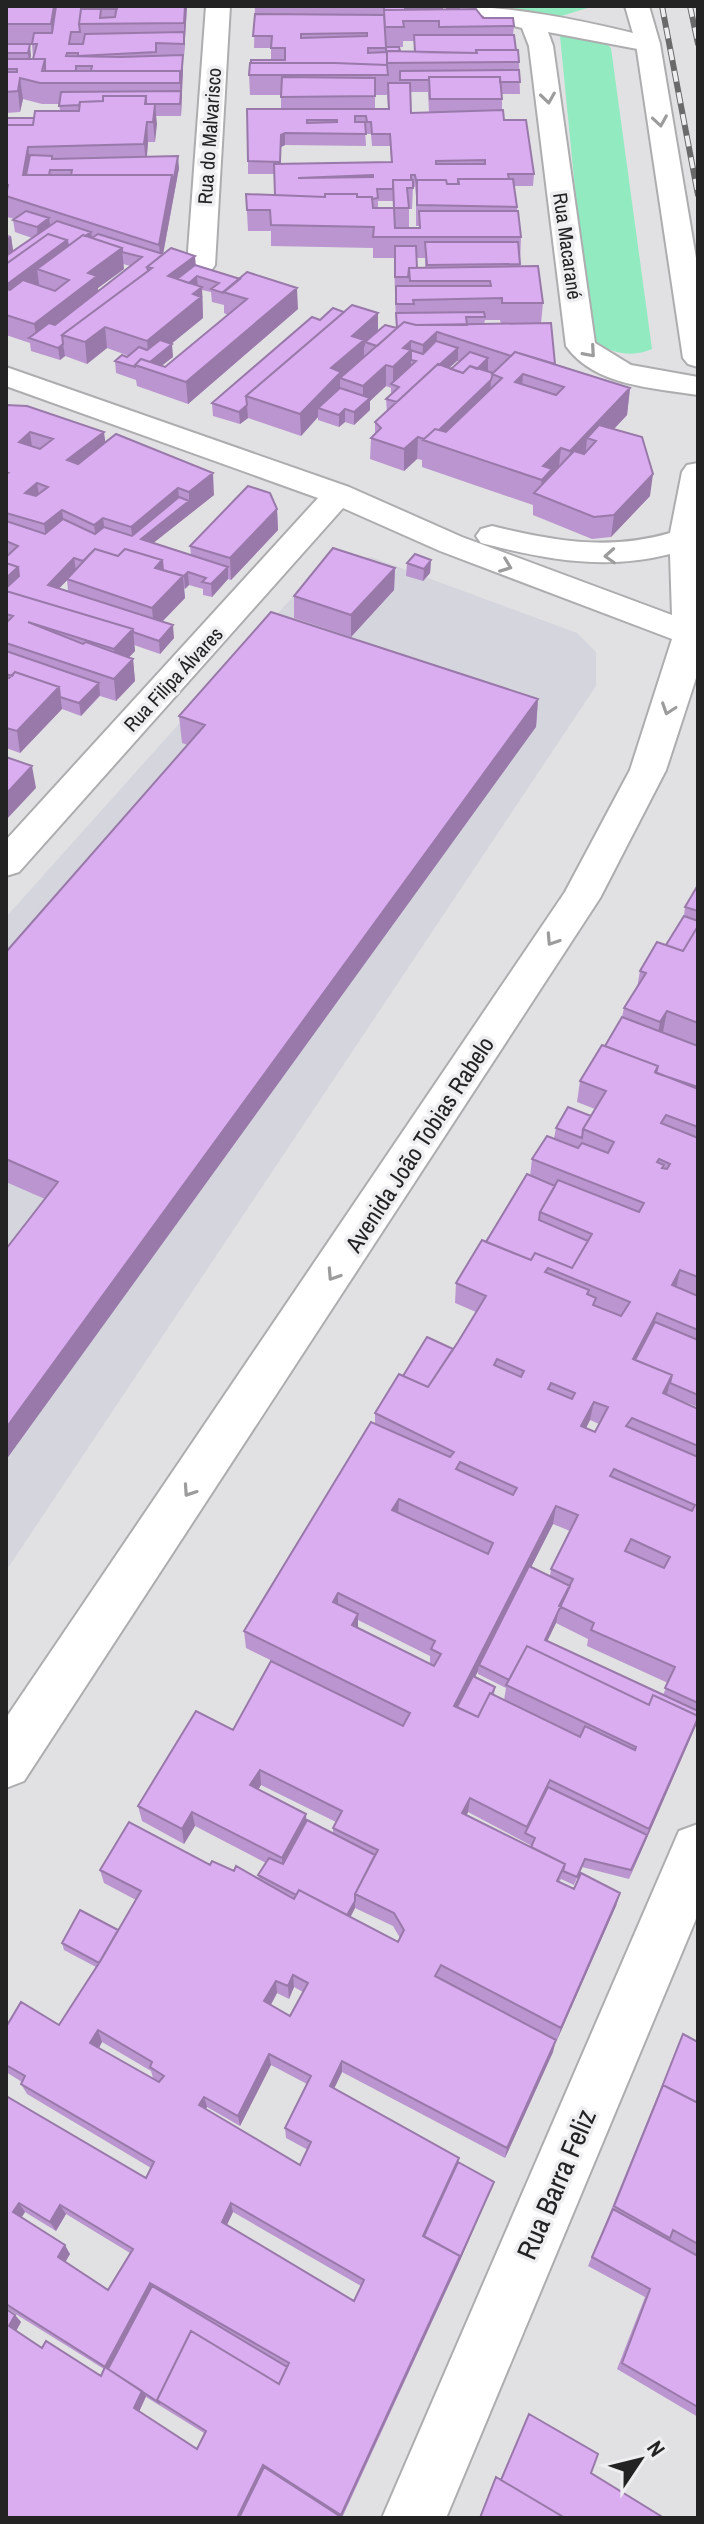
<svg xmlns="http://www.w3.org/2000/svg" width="704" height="2524" viewBox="0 0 704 2524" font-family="'Archivo Narrow',sans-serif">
<rect width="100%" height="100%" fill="#e1e1e3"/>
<path fill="#d5d5de" d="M371,557L577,633L596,652V686L6,1571V917L322,564Z"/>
<path fill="#92eac1" d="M496,6H594L558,17Z
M571,34L600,38L611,48L652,349C630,359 610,351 590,342L560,36Z"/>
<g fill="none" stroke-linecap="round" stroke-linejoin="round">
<g stroke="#adadaf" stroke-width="4">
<path id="minor" d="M206,6H230L215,265L211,271H191L187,265Z
M448,6C517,6 590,22 657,39L660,44L648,51L548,32L553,46L595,343L631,365L698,377V395C654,388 594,386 566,346L529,46L522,28L452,11Z
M6,367L349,487L462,537L672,615L670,554C603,571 546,559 481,543L476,536L481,529L492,526C554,541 608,551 670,533L682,472L687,465L698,463V672L666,770L600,898L24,1781L6,1788V1718L565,892L630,770L672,639L440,551L343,508L19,872L6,876V840L318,498L6,386Z
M698,1824V1914L446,2518H382L679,1831Z"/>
</g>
<g stroke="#adadaf" stroke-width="4">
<path id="major" d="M625,6H649L660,44L698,270V367L688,364L683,358L636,44Z"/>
</g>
<use href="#minor" fill="#fff" fill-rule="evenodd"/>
<use href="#major" fill="#fff" fill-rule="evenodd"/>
<g stroke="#6a6a6b" stroke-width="6">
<path id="rail" d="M662,6L698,195
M690,6L698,44"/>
</g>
<use href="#rail" stroke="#eeeef0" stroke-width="4" stroke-dasharray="11" stroke-linecap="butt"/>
</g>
<path fill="#bb95cf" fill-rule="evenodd" d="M6,6H187L184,55H183V67L181,116H156L155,142H148L147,157L179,168L163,254L195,265L298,309L188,404L137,386L136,380L116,373L115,361L129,356L107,348L87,364L65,356L60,360L31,351L30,343L6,335V234L11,236L13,251L32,238L15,232L13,220L15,219L7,217L6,206V118H34L60,111L59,104H42L23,99L20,112L6,113ZM30,44H32L33,59H30ZM123,264L130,266L98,291V288L124,269ZM202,290L211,292L212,302L224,305V313L228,315L165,367L161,366L173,357L171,344L203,318Z
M255,6H413L410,8L481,15L484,16V18L514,26L513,35L519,62L520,94H502V110L504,120L534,174L533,186H514L521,237L520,266L543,303L541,323L555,364L630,388L627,415L614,429L650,496L611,537L592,539L533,515V505L422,467V460L417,459L404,471L370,459L371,438L375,433V422L387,412L386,399L391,394V388L386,386L370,401V410L354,425L345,422L339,427L318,420V417L301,436L248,418L240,424L213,416L212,403L320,320L344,312L378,313V332L396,328L394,258H373V248L271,246V231H248L246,194L275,195L274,174H248V161L281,109V95H250L249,75L271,60V48H254ZM403,41H414V51H400L386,47H403ZM411,92H428L429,112L411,113ZM375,95H387L388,109H375ZM365,128L367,134H371L372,146H390L391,162L281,164V147L285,145L366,146ZM413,187H415L416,197V226H419V228H409V209H412ZM378,201H393V208H378ZM417,258H425V268H417ZM485,320H500L501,324H484ZM457,361H459L451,369L449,368Z
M6,405L105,442L214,495L153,543L191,555L190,546L277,509L278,530L231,580L228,579L212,597L203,595V589L189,585L184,589L185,598L162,622L174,638L160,654L134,645L135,651L129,657L133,659L135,681L116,701L100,696L81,716L62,709L20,753L6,748V557L9,554L6,553ZM67,580L68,591L59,588Z
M431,560L430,573L423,581L406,576L407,563Z
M395,568L394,590L351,637L294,618V596Z
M538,699L536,727L45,1199L6,1182V952L188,745L182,743L179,716Z
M698,885V1407L667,1395L698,1409V1721L629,1879L582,1867L574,1885L561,1879L559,1882L574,1889L620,1893L616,1906L557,2040L439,1978L553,2052L505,2158L342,2072L334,2089L458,2162L494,2182L458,2265L342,2518H6L15,2315L21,2322L16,2331L42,2348L101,2376L104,2369L6,2308V2096L146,2178L151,2168L27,2094L21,2084L22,2082L6,2072V2027L59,2025L96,1967L64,1950L62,1943L118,1930L136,1900L104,1883L100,1870L210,1865L259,1879L258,1875L266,1863L195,1826L184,1844L142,1821L138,1806L233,1730L403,1726L246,1648L244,1631L375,1424V1413L403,1376L453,1349L476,1312L455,1303L456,1283L530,1176L532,1159L554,1138L556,1128L591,1116L595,1109L577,1102L580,1081L605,1046L622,1017L624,1008L637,988L640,971L666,945L684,916L685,907ZM590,1420L599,1424L595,1432L586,1428ZM553,1524L570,1531L551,1569L550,1576L531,1567ZM358,1620L430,1656V1664L358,1628ZM556,1623L588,1639L587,1646L668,1683L663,1695L547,1641ZM478,1671V1674L506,1688L504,1700L494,1695L495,1687L475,1677ZM261,1785L336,1822L333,1828V1834L307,1820L258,1789ZM468,1812L532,1846L531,1847L467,1815ZM355,1908L393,1926L400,1938L398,1942L350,1917ZM294,1987L303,1992L290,2016L271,2005L277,1993L289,1999ZM102,2042L151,2071L153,2078L159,2082L99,2048ZM271,2065L307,2084L285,2128L286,2138L308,2150L300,2165L206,2109L207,2107L240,2126ZM25,2212L56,2231L66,2214L130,2253L108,2290L65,2262L70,2254L22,2217ZM233,2212L361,2286L354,2301L227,2225ZM146,2397L204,2433L197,2449L139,2412Z
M683,2034L698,2042V2417L617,2369L645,2297L588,2266Z
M529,2414L591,2473L665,2518H479L494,2482L496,2477L500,2480Z"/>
<path fill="#9979a9" d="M54,6H56L53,44L51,24Z
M185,6H187L184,55V23Z
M30,44L31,56L29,65L28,53Z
M183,55V67L181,116L180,83Z
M20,78L23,99L20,112L18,91Z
M146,96L148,142L146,165L144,144Z
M155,104L157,124L155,142L153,122Z
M285,133V145L281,147L280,174L281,135Z
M28,147L31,167L24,184L23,175Z
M178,156L179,168L161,265L159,245L172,175Z
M49,218L51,230L38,240L37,227Z
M91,232L93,243L37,269L39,284L6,309V274L67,240Z
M11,236L14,257L6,262V239Z
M122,248L124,269L98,288L99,298L37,341L34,324L88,273Z
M195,256L198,288L181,289L168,276Z
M202,287L203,318L149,362L147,341Z
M297,288L298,309L188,404L186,382Z
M378,313V335L365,342V346L364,347V361L340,378V394L318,408V417L301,436L300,414L352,336Z
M105,327L107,348L87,364L85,342Z
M437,332L436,354L422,366L423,345Z
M411,341V372L393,384V367L403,348Z
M63,344L65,356L60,360L58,348Z
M172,344L173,357L155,371L143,368Z
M458,348V360L397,415V403Z
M488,358V371L462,394L463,382Z
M386,365V386L370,401V410L354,425V412L363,404V386Z
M523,374L521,401L515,382Z
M491,380L490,401L443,447L428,440Z
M630,388L627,415L595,449L596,441L587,438L585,460L568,478L570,451Z
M247,405L248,418L240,424L239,412Z
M345,409V422L339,427V415Z
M30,432L33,454L19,442Z
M104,432L107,454L70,482L67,460Z
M418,437L417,459L404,471V449Z
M561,448L558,475L540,496L543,466Z
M213,473L214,495L142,552L134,549L131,527L178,488L180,508L189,501V492Z
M653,474L650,496L611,537L614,515Z
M37,483L41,505L25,493Z
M277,509L278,530L231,580L230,558Z
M62,510L65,532L47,546L44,524Z
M103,518L106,540L97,547L94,525Z
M74,558L76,571L50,598L48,585Z
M162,560L164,582L155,568Z
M431,560L430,573L423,581L424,569Z
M18,567L21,589L6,597V578Z
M228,567V579L212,597L211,584Z
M395,568L394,590L351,637V615Z
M188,572L189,585L185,589L184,576Z
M183,576L185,598L154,630L152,608Z
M173,625L174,638L160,654L159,641Z
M133,629L135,651L116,671L114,649Z
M133,659L135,681L116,701L114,679Z
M99,683L100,695L81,716L79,703Z
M59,687L62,709L20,753L17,731Z
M538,699L536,727L6,1460V1428Z
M32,766L36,788L6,820V794Z
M667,1011L663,1032L656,1043L660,1022Z
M680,1270L676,1289L672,1285Z
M657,1313L652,1333L632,1367L633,1359Z
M672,1375L667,1394L658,1412L663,1393Z
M594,1402L590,1420L578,1444L581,1426Z
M399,1499L398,1517L392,1510Z
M556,1506L553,1524L481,1666L479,1665L478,1671L457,1714L454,1706Z
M338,1593V1610L333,1602Z
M358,1614V1631L352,1625Z
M558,1614L556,1623L543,1650L545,1640Z
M698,1719V1721L629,1879L649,1829Z
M260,1770L261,1785L252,1800L250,1785Z
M470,1798L468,1812L460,1827L462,1813Z
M192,1812L195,1826L184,1844L182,1829Z
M306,1814L307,1828L283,1872L282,1858Z
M620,1893L616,1906L557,2040L561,2028Z
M355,1901V1908L345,1928V1920Z
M293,1975L294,1987L289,1999L288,1986Z
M276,1981L277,1993L266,2013L264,2001Z
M98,2030L102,2042L95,2055L90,2043Z
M556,2040L553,2052L505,2158L507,2148Z
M269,2054L271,2065L240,2126L238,2116Z
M342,2061V2072L330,2097V2086Z
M204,2097L207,2107L202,2116L199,2105Z
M494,2182L458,2265L341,2518V2515Z
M19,2203L25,2212L19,2221L13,2212Z
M231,2203L233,2212L224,2231L222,2222Z
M60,2205L66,2214L56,2231L50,2222Z
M65,2245L70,2254L63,2266L58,2257Z
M150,2283L154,2290L107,2370L105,2367Z
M15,2315L21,2322L15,2333L9,2326Z
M142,2391L146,2396L138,2414L134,2408Z"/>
<path fill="#daadf1" stroke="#9979a9" stroke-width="2" fill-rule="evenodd" d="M6,6H54L51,24H6Z
M56,6H142H117V9H81L79,24L80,32H71L69,44H83L85,34L184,32V44L156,43V52L78,56V53H67L66,56L121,57L183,55L181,80L180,71H91L92,66H76V71H45V59H6H33L37,44H32L34,33H52Z
M117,6H185L184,23L79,24L81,9H101L100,18L115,17Z
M384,6H405V8L443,9L384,10Z
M447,6H450L460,9H447Z
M476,9L483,18H513L514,26L439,27V21H403L404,27H385L384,10Z
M255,14L384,15L386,47H399L400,51H387V65L335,63H251V60H285V48H271L272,36H253ZM367,33V36L301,38V34ZM368,48H386V52L368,53Z
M414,35H514L516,50H476V53L415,52Z
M6,44H30L28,53H6Z
M476,50H518L519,62L387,63V51L477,53Z
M6,59H45L42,71H180V83H40L20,78L18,91L6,92V72H17V69H6Z
M250,63H335L387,65L388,75H249Z
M519,70L520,82H500V77H429V80H400V71Z
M282,77L375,78V96L281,97Z
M429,77H500L502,99H430Z
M388,83H410L411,113L503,110L504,120H526L534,174H508L509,179H458V184H447L446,180H417V185L415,175H411V180H393V189H377L378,198L372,199V197H357V194H325V197L275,195L274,164L392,162L390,134H372L371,122H367L366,116H355V122H365L366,134L285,133L281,135L280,162L248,161L247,109H389ZM307,120H337V122L307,123ZM485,160V164H436V161ZM373,175V177L298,178Z
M181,91L180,104H146V96H103V101L80,102L79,105L59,106L61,92Z
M103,96H146L145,104H155L153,122H147L144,144L28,147L23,175H172L159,245L6,196L8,185H6V125H33L35,111H79L80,102L103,101Z
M6,118H34L33,125H6Z
M30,155L52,156V159L178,156L173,183L172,175H71L72,170H50L49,175H26Z
M458,179H513L517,207L417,205V180H446L447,184H459Z
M393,180H413V188H407L409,208H394L395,228H420L419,211H518L521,237H373L374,227L271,225L270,210H247L246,194L325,197V194H357V197H372L373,208H394Z
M26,211L49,218L37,227L13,220Z
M57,221L91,232L85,236L83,235L68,246L67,240L48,234L6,264V256Z
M48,234L67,240L6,285V264Z
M98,234L163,254L147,267L148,271L62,335L63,344L58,348L29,338L49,323L55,325L142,257L122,252V248L92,238Z
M83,235L122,248L88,273L97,276L34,324L6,315V289L10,290L23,280L55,291L69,280L37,269Z
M425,242H518L520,264L427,265Z
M395,246H416L417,268H409L408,277H395Z
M171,248L195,256L168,276L202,287L193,294L201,297L147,341L105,327L85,342L62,335L152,268L147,267Z
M195,265L240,279L223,293L211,289L219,283L197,276L189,283L177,279Z
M538,266L543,303H502V298L413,300L414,304H396V286H491L490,281H410L409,268Z
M247,272L297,288L186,382L135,365L141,359L165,367L247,299L223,292Z
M352,305L378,313L352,336L364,340L331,368L341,372L300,414L246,396Z
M333,308L344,312L246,396L247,405L239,412L212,403L312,317L320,320Z
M484,312L485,317H466L467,325H416L404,322L397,328L396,313Z
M404,322L416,325L551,323L555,364L515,352L511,356L437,332L423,345L411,341L403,348L411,350L393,367L386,365L363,386L340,378Z
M385,325L397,328L377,346L365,342Z
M160,340L172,344L150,362L141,359L135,365V367L115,361L122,355L127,357L139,347L147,350Z
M436,341L458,348L439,365L438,364L397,402L386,399L399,387L391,384L416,361L411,360V350H410L423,354Z
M470,352L488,358L477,369L470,366L463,373L451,369Z
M515,352L630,388L570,451L561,448L543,466L552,469L542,480L423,440L435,429L446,432L502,378L492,374ZM523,374L564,387L556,395L515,382Z
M438,364L463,373L470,366L493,373L491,380L439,430L435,429L424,439L418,437L404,449L371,438L381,428L375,422Z
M340,388L370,398L354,412L345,409L339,415L318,408Z
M6,405L27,406L104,432L67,460L78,464L116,434L213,473L189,492L178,488L131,527L103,518L94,525L62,510L44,524L6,513V475L8,473H6ZM30,432L53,439L40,449L19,442ZM37,483L48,487L36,496L25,493Z
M599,425L642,437L653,474L614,515L594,517L534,493L574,451L584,454L596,441L587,438Z
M248,486L270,493L277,509L230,558L190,546Z
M179,497L189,501L141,539L228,567L211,584L202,582L206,578L188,572L184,576L163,570L162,560L125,549L118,556L95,549L83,561L74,558L48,585L173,625L159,641L133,632V629L6,591V588L19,576L18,567L6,563V557L18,546L6,541V521L45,534L63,519L95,534L104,527L132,536Z
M333,548L395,568L351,615L294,596Z
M95,549L118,556L125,549L162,560L155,568L183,576L152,608L67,579Z
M415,554L431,560L424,569L407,563Z
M6,563L18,567L6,578Z
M6,591L133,629L114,649L28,622L83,644L86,642L133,659L114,679L6,643V623L13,616L6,614Z
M271,612L538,699L6,1428V1249L58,1182L6,1159V952L205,725L179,716Z
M6,651L99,683L79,703L60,697L59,687L15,672L12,676L6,674Z
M15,672L59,687L17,731L6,728V677L9,678Z
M6,757L32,766L6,794Z
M698,885V911L685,907Z
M684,916L698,921V926L683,951L666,945Z
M698,926V1023L667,1011L660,1022L624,1008L646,973L640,971L657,942L683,951Z
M622,1017L698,1046V1087L656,1073L658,1066L605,1046Z
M602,1045L658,1066L655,1072L698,1089V1127L666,1115L661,1123L698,1138V1277L680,1270L672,1285L698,1296V1330L657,1313L633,1359L672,1375L663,1393L698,1409V1446L632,1418L626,1426L698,1457V1703L665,1688L675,1667L591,1630L594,1623L559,1606L573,1579L551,1569L578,1515L556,1506L454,1706L478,1717L490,1693L580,1737L585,1726L635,1750L636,1747L506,1685L527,1646L649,1705L653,1695L698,1716V1718L649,1829L550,1780L527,1827L470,1798L462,1813L565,1864L557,1881L574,1889L581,1873L620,1893L561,2028L441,1965L435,1976L556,2040L507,2148L342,2061L330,2086L459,2158L423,2236L460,2256L341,2515L263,2465L237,2518H6V2309L15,2315L9,2326L42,2348L46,2341L101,2376L105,2367L6,2304V2096L146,2178L154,2162L21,2084L25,2076L6,2065V2027L21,2002L59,2025L101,1960L141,1891L100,1870L129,1822L210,1865L212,1861L234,1871L236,1866L294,1899L299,1890L398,1942L404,1930L394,1913L355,1894L378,1850L333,1828L342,1811L260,1770L250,1785L306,1814L282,1858L192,1812L182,1829L138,1806L196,1711L233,1730L271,1661L403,1726L410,1713L244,1631L371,1422L450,1457L454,1452L375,1413L399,1374L428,1387L458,1342L486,1296L456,1283L482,1240L531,1260L535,1253L572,1268L592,1234L540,1212L558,1180L639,1212L644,1203L532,1159L547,1136L578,1148L582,1143L608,1153L614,1142L583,1129L606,1091L580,1081ZM659,1159L670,1164L667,1169L662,1168L664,1165L657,1162ZM548,1268L630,1302L621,1316L593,1305L596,1298L587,1294L589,1290L545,1272ZM497,1359L524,1371L521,1377L494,1365ZM551,1383L575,1393L572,1399L548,1389ZM594,1402L608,1407L595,1432L581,1426ZM460,1462L517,1488L513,1495L456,1469ZM614,1469L695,1505L692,1511L610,1476ZM399,1499L493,1543L488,1554L392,1510ZM631,1539L670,1557L664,1568L625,1551ZM338,1593L435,1641L431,1649L441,1654L434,1666L352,1625L358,1614L333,1602ZM293,1975L308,1983L290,2016L264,2001L276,1981L288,1986ZM98,2030L152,2062L150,2067L164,2076L159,2082L90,2043ZM269,2054L311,2076L285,2128L311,2142L300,2165L199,2105L204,2097L238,2116ZM19,2203L50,2222L60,2205L133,2249L108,2290L58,2257L65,2245L13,2212ZM231,2203L364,2280L354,2301L222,2222ZM150,2283L289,2363L279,2384L191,2331L157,2400L206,2431L197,2449L134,2408L142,2391L105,2367Z
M568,1107L591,1116L583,1129L582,1138L556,1128Z
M527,1174L555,1186L540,1212L539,1220L588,1241L572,1268L535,1253L531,1260L486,1242Z
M655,1322L698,1340V1395L670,1383L672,1375L635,1360Z
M427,1337L453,1349L428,1387L403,1376Z
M529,1566L570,1586L545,1640L698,1711V1716L653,1695L649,1705L527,1646L509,1680L479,1665Z
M473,1676L495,1687L492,1694L490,1693L478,1717L457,1707Z
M548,1787L647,1835L631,1870L585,1859L577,1877L563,1871L565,1864L531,1847L535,1838L525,1833Z
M307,1820L375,1855L355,1894V1901L347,1915L299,1890L296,1895L258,1875L269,1858L283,1864Z
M80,1910L118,1930L99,1963L62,1943Z
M683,2034L698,2042V2103L663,2085L660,2092Z
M663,2085L698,2103V2244L673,2230L670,2238L614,2206Z
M458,2162L494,2182L459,2260L460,2256L424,2236Z
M613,2209L698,2256V2407L622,2363L650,2289L592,2257Z
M152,2286L287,2367L279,2384L191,2331L157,2400L158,2402L108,2369Z
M529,2414L598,2454L591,2473L664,2518H565L501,2480Z
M264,2467L341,2517V2518H239Z
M496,2477L565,2518H480Z"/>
<defs><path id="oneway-chevron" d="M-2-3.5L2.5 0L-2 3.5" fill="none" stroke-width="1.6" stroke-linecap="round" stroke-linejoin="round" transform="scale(2)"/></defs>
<g stroke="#9c9c9c">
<use href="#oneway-chevron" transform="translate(548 98) rotate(82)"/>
<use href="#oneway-chevron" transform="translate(660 121) rotate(81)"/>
<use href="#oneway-chevron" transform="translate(590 352) rotate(49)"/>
<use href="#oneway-chevron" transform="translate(610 556) rotate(177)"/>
<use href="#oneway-chevron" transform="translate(506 566) rotate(21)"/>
<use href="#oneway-chevron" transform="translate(668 709) rotate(109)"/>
<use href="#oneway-chevron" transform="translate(552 940) rotate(123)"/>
<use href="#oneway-chevron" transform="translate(333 1275) rotate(123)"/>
<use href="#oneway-chevron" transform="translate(189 1491) rotate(124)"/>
</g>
<g text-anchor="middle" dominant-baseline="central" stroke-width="7" stroke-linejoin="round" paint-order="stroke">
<g font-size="20" fill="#232323" stroke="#eeeef0">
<text transform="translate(209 136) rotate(-86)">Rua do Malvarisco</text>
<text transform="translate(568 246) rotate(82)">Rua Macarané</text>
<text transform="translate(173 679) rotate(-47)">Rua Filipa Álvares</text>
</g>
<g font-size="24" fill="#232323" stroke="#eeeef0">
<text transform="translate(419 1144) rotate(-57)">Avenida João Tobias Rabelo</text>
</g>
<g font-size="28" fill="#232323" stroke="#eeeef0">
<text transform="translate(556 2184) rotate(-67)">Rua Barra Feliz</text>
</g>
</g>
<rect width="704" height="2524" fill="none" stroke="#232323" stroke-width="16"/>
<g transform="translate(640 2460) rotate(55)" stroke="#eeeef0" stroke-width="6" paint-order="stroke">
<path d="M0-6L14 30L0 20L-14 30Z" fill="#232323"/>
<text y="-12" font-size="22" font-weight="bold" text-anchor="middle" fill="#232323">N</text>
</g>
</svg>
